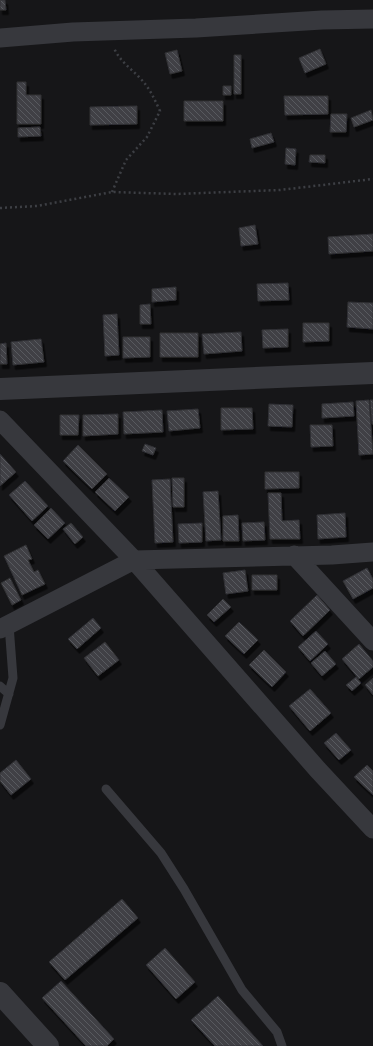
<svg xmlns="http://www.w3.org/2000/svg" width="373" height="1046" viewBox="0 0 373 1046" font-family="Poppins,sans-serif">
<defs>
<pattern id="building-back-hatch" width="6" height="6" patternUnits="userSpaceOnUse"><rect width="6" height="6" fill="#404145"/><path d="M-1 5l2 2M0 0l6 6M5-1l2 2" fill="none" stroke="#595a5e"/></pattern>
<filter id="shadow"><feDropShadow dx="2.5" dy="4.5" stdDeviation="0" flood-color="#0009"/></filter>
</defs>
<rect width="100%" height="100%" fill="#161618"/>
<path fill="url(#building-back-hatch)" stroke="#303034" filter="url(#shadow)" d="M0,0H5L6,10H0Z
M320,49L326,64L305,73L299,58Z
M177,50L182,71L170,74L165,53Z
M234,55H241V94H234Z
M17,82H26V95H41V124H17Z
M223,86H231V95H223Z
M284,96H328V114L285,115Z
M184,101H223V121H184Z
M137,106V124L90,125V107Z
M371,110L373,120L354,127L351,118Z
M331,114H347L346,132H330Z
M40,127L41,136L18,137V128Z
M271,133L274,142L252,148L250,139Z
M286,148L296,149L295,165L285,164Z
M310,155H325V163L309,162Z
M255,225L258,244L241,246L239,228Z
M373,234V251L329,254L328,237Z
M288,283L289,300L258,301L257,284Z
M176,287V300L152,302V289Z
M348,302L373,303V329L347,327Z
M150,304L151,324H140V305Z
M117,314L119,355L105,356L103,315Z
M303,323H329V341L303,342Z
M288,329V347L263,348L262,330Z
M241,332L242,351L204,354L202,334Z
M160,333H198V357H160Z
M123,337H150V357L123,358Z
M41,339L44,362L13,365L11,342Z
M6,343L7,364H0V344Z
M369,400L373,454L359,455L356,401Z
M370,400H373V424H372Z
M353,402L354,416L322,418V404Z
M269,404L293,405L292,427L268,426Z
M221,408H252L253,429L221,430Z
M198,409L200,428L169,431L167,411Z
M162,410L163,432L124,434L123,412Z
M118,414V434L83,436V415Z
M60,415H79L78,435H60Z
M310,425H332L333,446L311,447Z
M145,444L156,448L153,455L142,451Z
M78,445L107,474L92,489L63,461Z
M0,454L16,472L0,486Z
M265,472H299V488L265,489Z
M109,478L129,497L115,511L95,492Z
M172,478H184V507H173Z
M170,479L173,542L155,543L152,480Z
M25,481L48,506L32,521L9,495Z
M218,491L221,540L206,541L203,492Z
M268,493H281L282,521L299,520L300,539H270Z
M51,508L65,523L48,539L34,525Z
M345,513L346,537L318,539L317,515Z
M238,515L239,541H223V516Z
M264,522L265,540L243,541L242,523Z
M71,523L83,537L75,544L63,529Z
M202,523V542L179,543L178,524Z
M26,545L32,559L28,560L34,572L38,570L45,584L22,595L4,556Z
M367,568L373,579V588L353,599L343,581Z
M245,570L248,591L226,594L223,573Z
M252,575H277V590H252Z
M10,578L21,600L12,605L1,583Z
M317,595L330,610L303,636L290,621Z
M223,599L231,607L214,622L207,615Z
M93,618L101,628L77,649L68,639Z
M239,622L258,640L244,654L225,636Z
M316,631L328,644L310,661L298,647Z
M105,642L119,660L98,676L84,658Z
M359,644L373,661V667L359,679L342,659Z
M264,650L286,672L272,687L249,665Z
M325,651L336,664L322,676L311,663Z
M356,677L361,683L352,691L346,685Z
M373,678V695L365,685Z
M310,689L331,713L310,731L289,706Z
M336,733L351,750L339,760L324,743Z
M16,760L31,779L11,795L0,781V773Z
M367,765L373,771V795L354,777Z
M122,899L138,918L65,980L49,962Z
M165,948L195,982L176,999L146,965Z
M61,981L114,1039L107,1046H86L42,998Z
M218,996L263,1046H215L191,1020Z"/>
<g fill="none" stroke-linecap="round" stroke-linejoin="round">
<path stroke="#3d3f44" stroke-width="2.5" stroke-dasharray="2 3" stroke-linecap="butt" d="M112,192L126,160L147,137L160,111C154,98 149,87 139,77C130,68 119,60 114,48
M0,208L37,206L112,192L176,194L280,190L373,179"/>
<path stroke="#37383d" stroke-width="9" d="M0,686L9,694
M0,725L13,678L9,625
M106,789L161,853L184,889L242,990L277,1032L282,1046"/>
<path stroke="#37383d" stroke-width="19" d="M0,38L73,32L196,28L322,20L373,19
M0,420L134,560L332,555L373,552
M294,555L373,641
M0,629L134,560L318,770L373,829"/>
<path stroke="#37383d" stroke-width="22" d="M0,389L373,373
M0,993L48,1046"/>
</g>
</svg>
